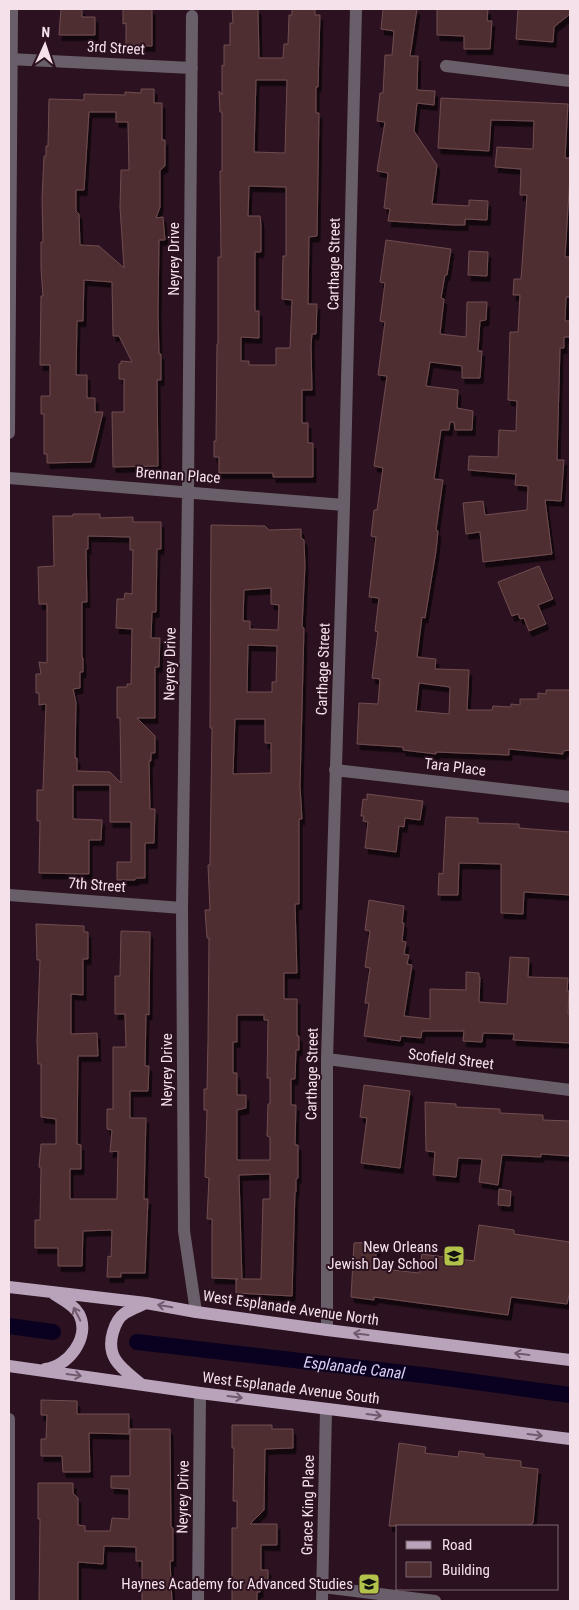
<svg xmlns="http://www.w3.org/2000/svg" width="579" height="1610" viewBox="0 0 579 1610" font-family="'Roboto Condensed',sans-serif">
<defs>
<filter id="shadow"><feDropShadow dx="3" dy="5.5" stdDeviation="0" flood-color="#0009"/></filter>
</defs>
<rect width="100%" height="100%" fill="#2c1220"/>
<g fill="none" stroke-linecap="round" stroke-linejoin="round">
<g stroke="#0a0020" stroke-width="16">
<path d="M9,1326L53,1332"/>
<path id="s1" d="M137,1342L431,1376L570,1395"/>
</g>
</g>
<path fill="#4f2f32" stroke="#6f4c4f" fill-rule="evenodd" filter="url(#shadow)" d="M61,9H82V17H95V35H59Z
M123,9H152V46L126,45V23L123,24Z
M232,9H258L259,58H283L284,44H288L289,15H292V9H315V15H320L318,87H316V113H319L317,236L309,237L308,304H317L316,334H312L311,345L312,390H302V423H308V443H313V477H273V473H219V457H214V441H216L217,344H218V257H221L220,171H222V112H220L219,91L222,95V65L224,66V45H230V23H233ZM256,80H287L285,153L254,152ZM249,186L286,187V256H283L282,299L292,300L290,348H276V365H249V361H241V337L259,338V311H255V252H261V225L260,216H248Z
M383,9H417L410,56H418L417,90L435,91L434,105L417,103L414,131L437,165L432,204L469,206V200L488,201L487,220L465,219V225H454L388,221L390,209L384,208L388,173L377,171L385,122L377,121L380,93H383L385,55H392L394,31L381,29Z
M437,9H488L487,21H492L490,49H464V36L437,35Z
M518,9H570V14L554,27L553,42L516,39Z
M141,89H154V103H162V140H165V166L160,170V207L156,218L163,217L165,240H159L158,313L159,354H161V380H157L158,466L113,467L112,412H124V379H119V364H121V361L132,362L119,336H113L112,282L84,280L83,321H77L76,375H87V398H95V412H103L91,462L47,463V454H44V414H41V396H50V365H40L41,296H43L41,269V242H43L42,198L44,156H46V146H48L49,99L84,100V94L125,95V92L141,93ZM89,112H116V122H128L129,170H121L120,207L124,268L99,246L80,245L79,214L76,211V190H84Z
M441,98L568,104L565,158H570V175L565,257H570V297H566L565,321H570V337H564V348H560L557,460H564L561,501L545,500L552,554L483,562L480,532L466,534L463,503L483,501L485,515L527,510L528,486L515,485L516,474L468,470L469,456L498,457L499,430L516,431L517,401L508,400L510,332H518L520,295H513L514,279H521L527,195H520L521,169L495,167L497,147L533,149L534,121L491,120L489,151L438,148Z
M386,240L451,249L447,275H445L441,298L444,299L440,334L466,337L467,302H487L486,320L480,321L478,351H482L480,378H462V366L430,362L426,386L458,390L457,408L473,411L472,430H455L454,422H450L449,430H441L434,479L443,480L436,530L438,531L436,551L425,618L422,617L417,657L436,659L435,669L469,670L467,710H492L493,706L511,707V704L520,705V699H538V693L546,694V690H570V750L563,751V754L509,749V755L436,752V754L403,750V747L357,744L359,703L378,704L380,679L372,678L378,632L375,631L379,598L369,597L376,537L371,536L374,510H377L383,468L374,466L387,376L378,375L385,322L380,321L385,283L380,282ZM419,683L450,687L449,714L416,711Z
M469,251L488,252L487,276L468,275Z
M73,514H100V518L133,517V522H161V549H157L156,612H152L151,638H160L159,667H155V718H137L155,736V753H151V761H149L150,809H155L154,843H145V878H137L135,880H117V862H131V822H110V785H73V819L102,820L101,840H89V874L39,873L40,821H37V790H43L46,704L39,705V693H36V674H41L39,662L47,663V604H39L38,567L54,566L53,516H73ZM88,536L130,537V550H133L132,594L125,593L124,599H117L116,628L132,629L131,684H127V687H117V718H120L121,783L110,772L77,771V758H75L76,702L73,689L80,688V672H83V658H82V602H87L86,549H88Z
M211,525L265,526L269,530L301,529V538L304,540L305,566L302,627L304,628L300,786L302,819H299V904H295L297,973H284V999H297V1036H299V1050H296L295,1079H291V1105H296L295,1145H298V1178L296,1179V1192H295L292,1296L236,1293V1279H238L212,1278V1219H207L209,1178L205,1177L207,1110H204V1089H207L208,1040L209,938H207L205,910H210L208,865H210L212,728H210ZM271,588V604L279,605L278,630L250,629V621H243L244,590ZM248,645L277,646L276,682H272V692H247ZM235,719H265V743H271V773L233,774ZM237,1015H264V1020H268L267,1078H270V1104H268L267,1136L270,1137V1160H237V1110L246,1108V1095H237V1073H233V1042H237ZM270,1174V1199H263L261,1279H242L239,1175Z
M539,566L553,599L538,605L546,624L529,631L524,618L520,619L518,614L512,616L498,582Z
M367,794L423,801L420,820L405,818L404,827L399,826L396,852L365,848L368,822L363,821L364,816H361L363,799L367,800Z
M446,817L478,818V823L519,824V828L570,832V895L524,892L523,914L501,913V864L459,863L458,895H438L439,873L443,874Z
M369,900L404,906L402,923H404L402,941L406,942L404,954L409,955L407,964L412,965L404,1016L430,1019V989L466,990V972L479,973V977H480L479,1002L507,1004L510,957L529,958L528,977L568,978L567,991H569L568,1014H570V1043L513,1040L514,1034L483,1033L482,1042L463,1041L464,1031H422L421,1038L401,1036L400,1041L364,1036L369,1003H365L370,968L365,967L370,931L365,930Z
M36,924L84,926V932H88V959H83V995L71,994V1034L97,1033L98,1056H78L77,1144L81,1145V1169H70V1199H117L118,1151L110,1152L112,1130L107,1129V1109H113V1047H126L125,1014H115V976H120L121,931L150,932L149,1015L146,1014L145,1066H149L148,1091H130V1118H146L144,1199H148L145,1273H121V1277H107L108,1256L111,1257L112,1230L83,1231L82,1266H58V1248H35V1220H40L41,1168L39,1167L41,1144H56V1119L41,1117V1064H38L37,1041L40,960H37Z
M364,1085L410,1091L400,1168L361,1163L367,1118L360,1117Z
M425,1102L456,1104V1107L500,1109V1113L543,1115V1120L570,1121V1156L541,1154V1157L502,1155L498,1185L479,1182L482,1159L458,1158L456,1177L433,1175L435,1152L426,1151Z
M499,1189L511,1191L510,1206L498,1205Z
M479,1225L514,1230V1234L570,1242V1295H569L567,1304L511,1297L508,1315L374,1297V1300L351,1297L354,1243L371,1242V1246L377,1248L374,1268L419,1273L422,1254L474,1261Z
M41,1400L77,1401V1414H129V1434L89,1433L90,1472H63L62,1456H41V1439H46L47,1415H41Z
M232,1425H272V1429H293V1448L265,1449L264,1510L250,1524H277V1545H261V1570H268V1584H260V1592H257V1601H232V1528H237V1501H233L234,1448H232Z
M130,1429H170L171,1527L173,1528V1561H170L172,1601H142V1561H136V1547L104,1546L103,1564L78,1562V1601H39L40,1519H38V1483H73V1493L78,1498V1525L85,1526V1531H110L112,1518L129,1519V1489L111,1488V1476H130Z
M399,1443L426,1447L425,1453L458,1457L459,1451L484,1454V1457L521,1461V1467L538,1469L533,1523L528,1526H389Z"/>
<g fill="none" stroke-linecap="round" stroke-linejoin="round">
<path stroke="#695f6b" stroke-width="12" d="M192,16L188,492L182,908L184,1231L196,1312
M9,59L192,68
M446,66L570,81
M9,433L12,9
M9,478L344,505
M335,770L570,797
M9,895L182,908
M327,1059L570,1090
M327,1330V1059L344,505L356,9
M9,1419V1601
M323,1587L435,1601
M198,1601L200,1393
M322,1601L326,1409"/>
<path stroke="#b8a3bb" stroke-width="12" d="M9,1287L146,1303L196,1312L327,1330L570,1360
M9,1366L200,1393L570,1439
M45,1369C68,1367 91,1337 79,1314C73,1304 63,1300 54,1294
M142,1385C123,1369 105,1359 113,1332C115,1325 119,1317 125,1313C132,1309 140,1306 146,1303"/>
</g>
<defs><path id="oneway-shaft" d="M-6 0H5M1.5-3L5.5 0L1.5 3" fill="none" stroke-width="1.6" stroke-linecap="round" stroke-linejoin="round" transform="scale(1.25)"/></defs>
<g stroke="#725a6e">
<use href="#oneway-shaft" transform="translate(165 1306) rotate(-170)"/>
<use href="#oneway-shaft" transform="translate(77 1314) rotate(-117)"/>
<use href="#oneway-shaft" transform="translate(361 1334) rotate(-173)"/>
<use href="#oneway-shaft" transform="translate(522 1354) rotate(-173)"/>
<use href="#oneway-shaft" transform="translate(74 1375) rotate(8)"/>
<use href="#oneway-shaft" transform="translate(235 1397) rotate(7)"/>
<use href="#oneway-shaft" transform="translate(374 1415) rotate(7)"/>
<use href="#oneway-shaft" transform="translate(535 1435) rotate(7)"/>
</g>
<defs>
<g id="school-square" transform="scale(1.125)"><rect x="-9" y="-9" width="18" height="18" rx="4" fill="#b3c24b" stroke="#2c1220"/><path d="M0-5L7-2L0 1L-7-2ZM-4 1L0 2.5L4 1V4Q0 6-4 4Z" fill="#111"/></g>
</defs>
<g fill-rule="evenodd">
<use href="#school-square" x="454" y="1256"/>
<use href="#school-square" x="369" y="1584"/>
</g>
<g text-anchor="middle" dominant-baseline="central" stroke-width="4" stroke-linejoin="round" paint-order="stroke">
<g font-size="15" fill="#f4e1ea" stroke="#2c1220">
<text transform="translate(116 48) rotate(3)">3rd Street</text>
<text transform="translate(174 259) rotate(-90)">Neyrey Drive</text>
<text transform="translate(334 264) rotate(-89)">Carthage Street</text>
<text transform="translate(178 475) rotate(4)">Brennan Place</text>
<text transform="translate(170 664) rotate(-89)">Neyrey Drive</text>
<text transform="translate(323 669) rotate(-88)">Carthage Street</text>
<text transform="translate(455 767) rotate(7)">Tara Place</text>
<text transform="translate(97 885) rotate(4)">7th Street</text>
<text transform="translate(451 1059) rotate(7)">Scofield Street</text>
<text transform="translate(167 1070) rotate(-90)">Neyrey Drive</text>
<text transform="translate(312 1074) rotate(-89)">Carthage Street</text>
<text transform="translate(291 1308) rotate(8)">West Esplanade Avenue North</text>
<text transform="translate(291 1388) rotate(7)">West Esplanade Avenue South</text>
<text transform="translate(183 1497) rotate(-89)">Neyrey Drive</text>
<text transform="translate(308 1505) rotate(-89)">Grace King Place</text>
</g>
<g font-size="15" fill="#f4e1ea" stroke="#2c1220" text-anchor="end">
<text x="438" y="1247">New Orleans<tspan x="438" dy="17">Jewish Day School</tspan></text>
<text x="353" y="1584">Haynes Academy for Advanced Studies</text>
</g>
<g font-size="16" font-style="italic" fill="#dbd2f3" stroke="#2c1220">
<text stroke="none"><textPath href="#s1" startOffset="219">Esplanade Canal</textPath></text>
</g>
</g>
<rect width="579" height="1610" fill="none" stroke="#f4e1ea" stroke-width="20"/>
<rect x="396" y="1525" width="162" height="65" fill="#2c1220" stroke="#7c6571"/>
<rect x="406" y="1541" width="25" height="8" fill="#b8a3bb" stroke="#7c6571"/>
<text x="442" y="1550" font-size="15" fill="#f4e1ea">Road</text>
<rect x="406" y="1562" width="25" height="15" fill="#4f2f32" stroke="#7c6571"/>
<text x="442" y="1575" font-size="15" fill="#f4e1ea">Building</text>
<g transform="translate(45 45) rotate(3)" stroke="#2c1220" stroke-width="4" paint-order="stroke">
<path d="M0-4L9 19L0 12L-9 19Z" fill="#f4e1ea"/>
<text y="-8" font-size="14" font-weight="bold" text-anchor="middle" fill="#f4e1ea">N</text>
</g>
</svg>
